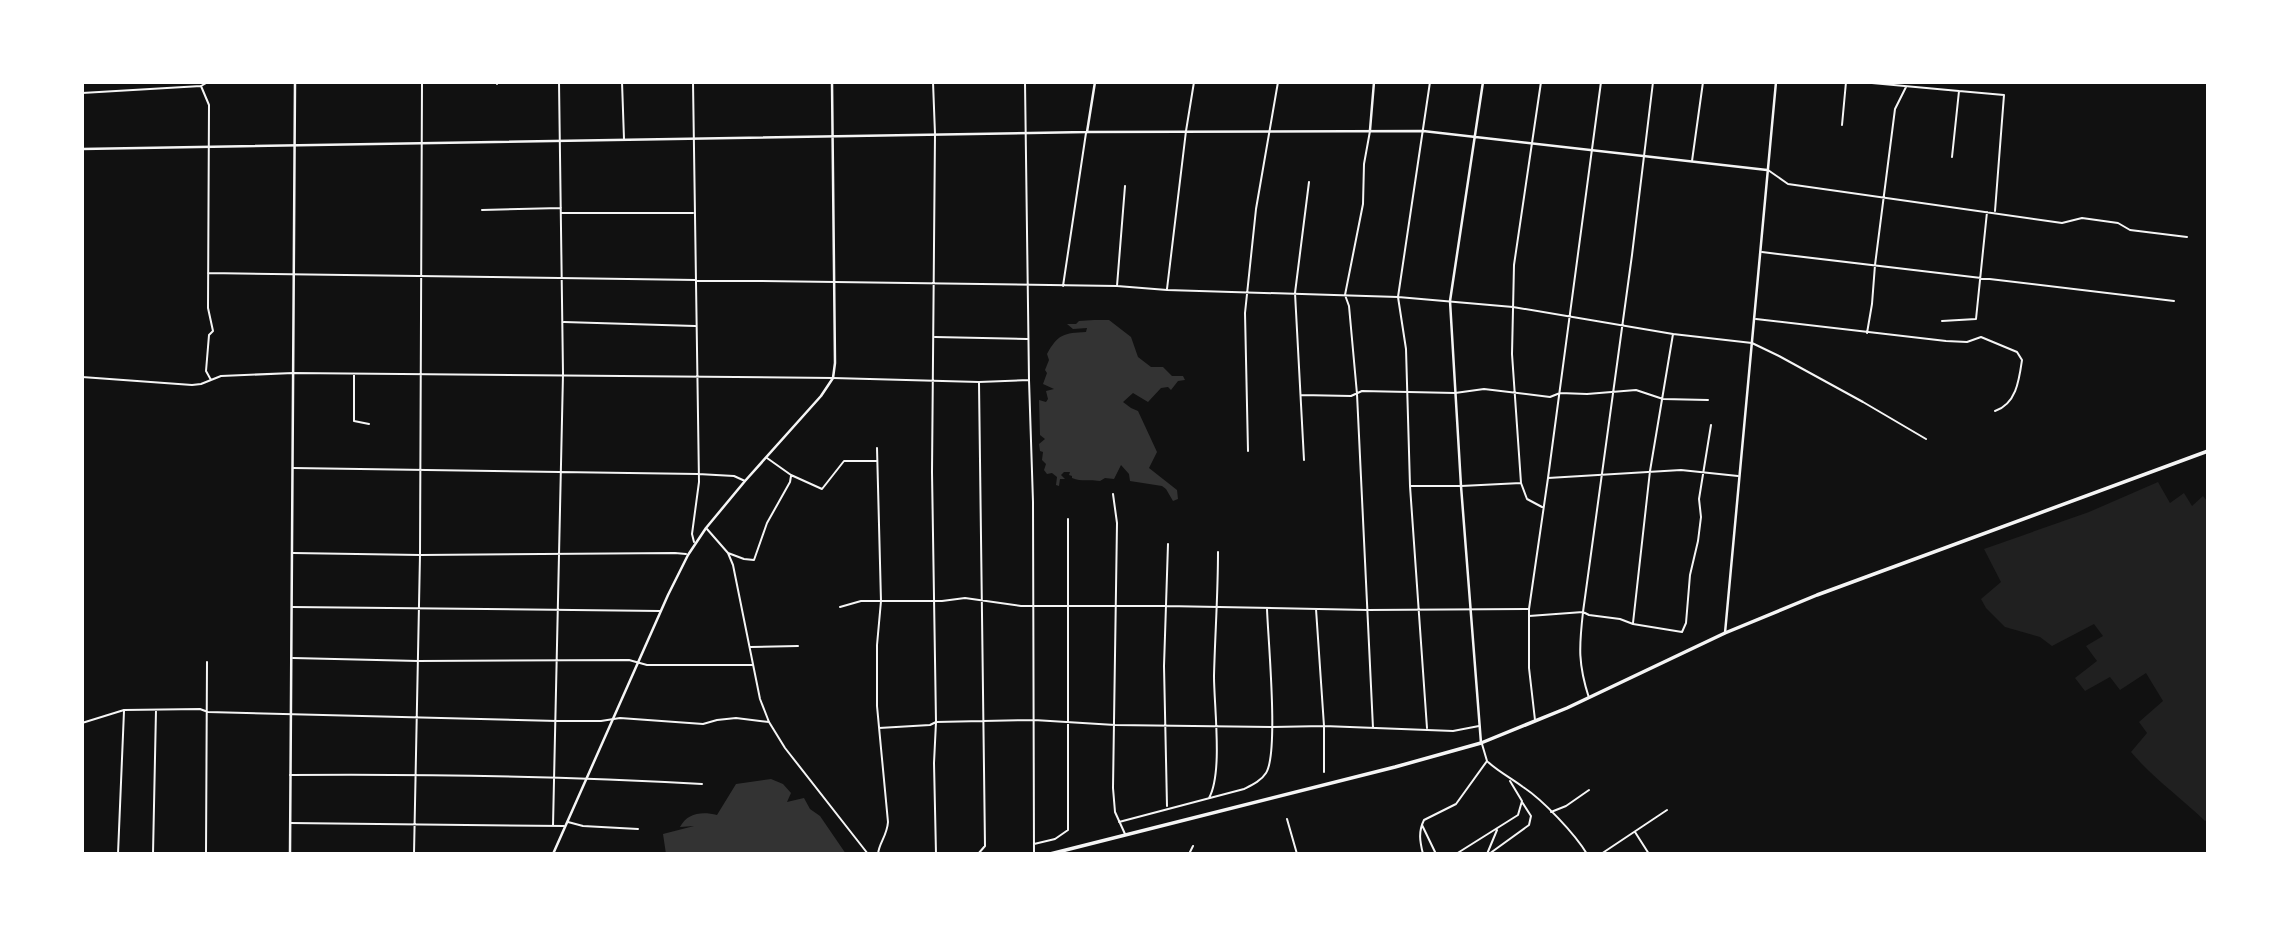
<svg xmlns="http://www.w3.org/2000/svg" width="2290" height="936" viewBox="0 0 2290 936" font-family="'Exo 2',sans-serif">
<rect width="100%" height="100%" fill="#111"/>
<path fill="#202020" d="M2158,482L2170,503L2184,493L2192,506L2203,496L2208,502V820L2205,821C2180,797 2153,778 2131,752L2147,733L2139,722L2163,701L2146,673L2120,690L2110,677L2085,691L2075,678L2097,661L2086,646L2103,636L2094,624L2052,646L2040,637L2005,627L1986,608L1981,599L2001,582L1984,549L2089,512Z"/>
<path fill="#333" d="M1094,320H1109L1131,337L1138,357L1151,367H1163L1172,376H1183L1185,380L1178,381L1171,390L1168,387L1161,388L1148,402L1133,393L1123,402L1131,408L1138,411L1157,452L1149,468L1177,490L1178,499L1173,501L1166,489L1162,486L1130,481L1129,474L1121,465L1114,479L1105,478L1100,481C1090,479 1082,482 1072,478V476L1069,475L1070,472H1064L1061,475L1065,479H1060L1059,486L1056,485L1057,477L1052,473L1047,474L1044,470L1046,464L1042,460L1043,452L1040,451L1039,444L1045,439L1040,435L1039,400L1046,402L1048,399L1046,391L1054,389L1043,384L1047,373L1045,370L1049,360L1047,354C1058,334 1064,333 1086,332L1087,328L1073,329L1067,324H1076L1079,321Z
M771,779L783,784L791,793L787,802L804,798L810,809L820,816L846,854H666L663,834L694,826L680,827C687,813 702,811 717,815L736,784Z"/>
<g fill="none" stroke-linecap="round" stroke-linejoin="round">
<path stroke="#f5f5f5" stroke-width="2" d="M497,82V84
M622,82L624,139
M693,82L699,482L692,534L694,542
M933,82L935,134L932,472L936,722L934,763L936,854
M1025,82L1029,380L1033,502L1034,854
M1541,82L1514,265L1512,354L1521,483L1527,499L1542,507
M1861,82L1959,91L1952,157
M201,86L209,105L208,308L213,331L209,335L206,371L211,380
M1959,91L2004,95L1995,211
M82,93L201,86L208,82
M1842,125L1846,82
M1370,131L1364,164L1363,204L1345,295L1349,306L1357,394L1373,728
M1692,161L1703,82
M1768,170L1788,184L2062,223L2082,218L2118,223L2130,230L2187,237
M482,210L561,208
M562,213H693
M1762,252L2174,301
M208,273L1117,286L1167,290L1398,297L1513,307L1673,334L1752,343L1779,356L1863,402L1926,439
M1063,286L1086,133
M1117,286L1125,186
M1167,289L1186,131L1194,82
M1756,319L1946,341L1967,342L1981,337L2017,352L2022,360C2019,381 2016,404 1995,411
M1942,321L1976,319L1987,212
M564,322L695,326
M1867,333L1872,304L1875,265L1895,109L1906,87
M935,337L1027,339
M354,375V421L369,424
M82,377L192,385L201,384L221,376L293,373L833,378L979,382L1029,380
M1301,395L1351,396L1362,391L1455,393L1484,389L1550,397L1560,393L1587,394L1636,390L1663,399L1708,400
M877,448L881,601L877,645V706L888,822C887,836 879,843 878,854
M1248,451L1245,313L1256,209L1278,82
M767,458L791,475L822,489L844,461H876
M1304,460L1295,293L1309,182
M293,468L698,474L734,476L745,481
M1548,478L1681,470L1738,476
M1411,486H1461L1521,483
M1113,494L1117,523L1113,788L1115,812L1125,834
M707,529L728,553L733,565L760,699L769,722L785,748L868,854
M293,553L420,555L675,553L686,554
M728,553L744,559L754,560L767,523L790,482L791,476
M292,607L660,611
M840,607L861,601H942L965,598L1021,606H1166L1367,610L1529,609
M1316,609L1324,726V772
M1529,616L1583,612L1589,615L1620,619L1633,624L1682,632L1686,623L1690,575L1698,541L1701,517L1699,499L1711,425
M1633,623L1650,471L1673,334
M750,647L798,646
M293,658L418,661L629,660L647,665H753
M1589,698C1578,664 1579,647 1583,612L1632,255L1653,82
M1535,720L1529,668V609L1548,478L1601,82
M82,723L124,710L200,709L208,712L557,721H601L620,718L703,724L717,720L736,718L769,722
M879,728L930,725L936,722L1034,720L1115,725L1272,727L1324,726L1453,731L1479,726
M1427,728L1410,486L1406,349L1398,297L1430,82
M1488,762C1499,772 1511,778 1523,787C1543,800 1575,834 1587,854
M290,775C428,774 565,776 702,784
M1209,798C1223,773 1214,707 1214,676C1215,635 1218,594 1218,552
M1167,806L1164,666L1168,544
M1551,812L1566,806L1589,790
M1287,819L1297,854
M568,822L583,826L638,829
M1119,822L1244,789C1252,785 1261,781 1266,773C1279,753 1268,639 1267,609
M290,823L564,826
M1422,825L1436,854
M553,826L563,374L559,82
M1635,832L1649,854
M1034,844L1055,839L1068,830V519
M118,854L124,711
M153,854L156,710
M206,854L207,662
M414,854L420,555L422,82
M978,854L985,846L979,383
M1189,854L1193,846
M1423,854C1420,842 1418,832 1424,820L1456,804L1487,761L1482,744
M1456,854L1518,815L1522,801L1510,781
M1487,854L1497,830
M1489,854L1529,825L1531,816L1522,802
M1601,854L1667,810"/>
<path stroke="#f5f5f5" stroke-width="2.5" d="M1370,130L1374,82
M1087,132L1423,131L1767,170
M1725,633L1776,82
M1481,743L1461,486L1450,301L1483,82
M290,854L295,82"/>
<path stroke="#f5f5f5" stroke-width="2.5" d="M82,149L1087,132L1095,82
M553,854L668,595L688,555L706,528L745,481L821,396L833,378L835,363L832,82"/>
<path stroke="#f5f5f5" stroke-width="3.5" d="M1050,854L1395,767L1481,743L1567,708L1725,633L1817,595L2208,451"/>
</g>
<rect width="2290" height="936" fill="none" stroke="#ffffff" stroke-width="168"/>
</svg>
